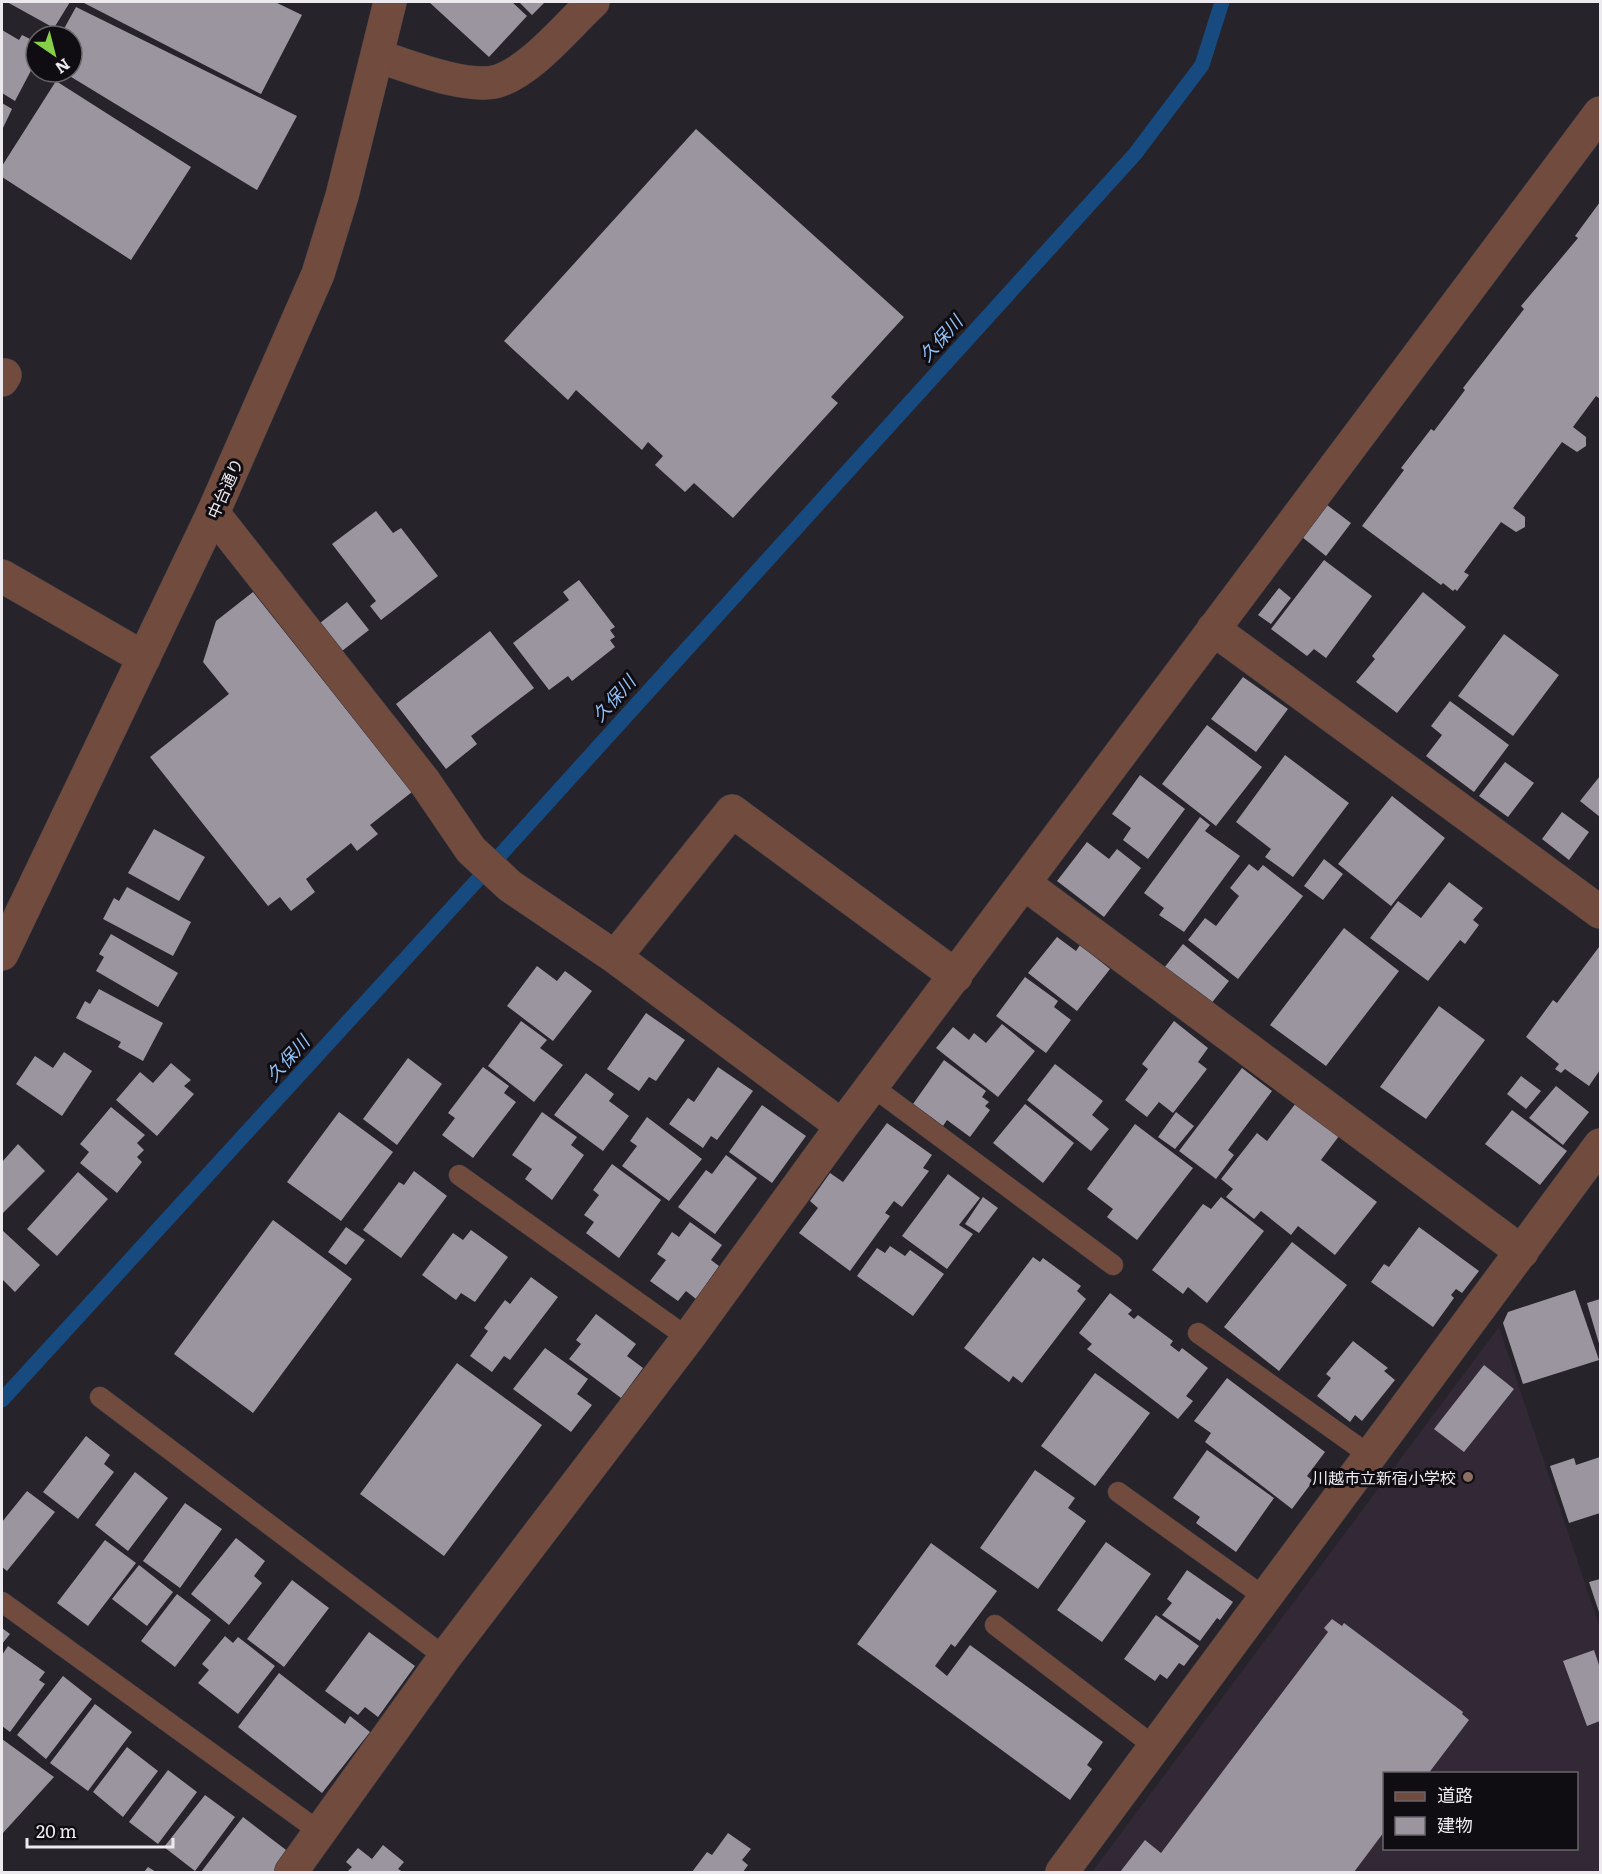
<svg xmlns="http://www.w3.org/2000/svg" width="1602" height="1874" viewBox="0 0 1602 1874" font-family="Literata,'Noto Sans JP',serif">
<rect width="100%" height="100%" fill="#27232b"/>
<path fill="#332836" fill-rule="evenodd" d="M1499,1327L1600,1628V1872H1092ZM1384,1774H1576V1848H1384Z"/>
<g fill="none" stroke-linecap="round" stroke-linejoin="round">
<path stroke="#174a7e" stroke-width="15" d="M2,1400L503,852L1135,154L1202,65L1222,2"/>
</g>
<path fill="#9b959f" d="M7,2H70L54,28Z
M82,2H275L302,15L261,94Z
M429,2H512L527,16L489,57Z
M519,2H545L532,15Z
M76,7L297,116L257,190L63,72H72V36H60Z
M2,30L19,40L22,35L36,42V61L15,101L2,93Z
M56,81L191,167L131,260L2,177V166Z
M2,103L12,109L2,130Z
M696,129L904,317L831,397L838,403L733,518L694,483L685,492L655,465L663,456L648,442L642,450L576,390L568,400L504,341Z
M1600,202V399L1596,396L1573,427L1586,437V446L1577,452L1562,442L1513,508L1525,517V527L1516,532L1501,522L1464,572L1469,575L1457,591L1455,589L1453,591L1443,583L1441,585L1362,526L1404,470L1401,468L1431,429L1434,431L1465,390L1463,388L1524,309L1521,306L1578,238L1575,236Z
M1327,505L1351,523L1326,556L1302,537Z
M376,511L393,533L401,528L438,576L381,620L370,606L376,601L332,544Z
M1324,560L1372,596L1326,658L1314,649L1307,656L1271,629Z
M579,580L615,627L610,630L615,637L610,640L615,647L572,681L568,676L549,690L513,643L569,600L563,592Z
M1279,588L1291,598L1271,624L1258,615Z
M253,592L412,792L370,825L378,834L357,851L351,843L306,879L315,892L291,911L280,897L268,906L150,757L229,694L203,662L216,621Z
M1423,592L1466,627L1397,713L1356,682L1375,659L1372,656Z
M347,602L369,630L342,651L320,623Z
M490,631L534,688L471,736L477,744L446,769L396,704Z
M1504,634L1559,675L1513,736L1458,696Z
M1243,677L1288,709L1256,752L1211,719Z
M1450,701L1509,745L1474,792L1426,756L1442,735L1431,726Z
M1207,725L1262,767L1216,826L1162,784Z
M1285,755L1349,803L1293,877L1265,857L1271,849L1236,822Z
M1505,762L1534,783L1508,817L1479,796Z
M1140,775L1185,809L1148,859L1123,840L1131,828L1112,814Z
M1600,776V817L1580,801Z
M1392,796L1445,838L1391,906L1338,864Z
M1562,812L1589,832L1569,860L1542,839Z
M1200,817L1210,825L1205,831L1240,856L1184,932L1159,915L1164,908L1144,893Z
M154,829L205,857L179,901L128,873Z
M1087,842L1109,859L1117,849L1141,868L1104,917L1057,881Z
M1324,859L1343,874L1323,900L1304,886Z
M1249,864L1258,871L1263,865L1303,896L1238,979L1188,940L1205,918L1216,926L1239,896L1230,888Z
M1449,882L1483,908L1473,920L1479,925L1465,944L1460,940L1428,981L1370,938L1398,901L1421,918Z
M127,887L191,922L173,956L103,919L114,898L119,901Z
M1344,928L1399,971L1326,1066L1270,1025Z
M111,934L178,973L158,1007L96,971L104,957L99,954Z
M1057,937L1076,951L1080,945L1110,969L1077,1011L1028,973Z
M1183,944L1229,981L1210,1005L1164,968Z
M1599,947L1600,1070L1589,1086L1565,1069L1561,1073L1555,1069L1559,1064L1526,1037L1553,1000L1557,1003Z
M537,966L557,981L565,971L592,991L553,1041L507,1006Z
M1025,977L1058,1001L1054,1007L1071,1020L1046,1053L996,1016Z
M99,989L163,1023L143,1061L118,1047L121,1042L76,1018L85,1001L90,1004Z
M1439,1006L1485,1040L1426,1119L1380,1087Z
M646,1013L685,1040L656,1081L649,1077L639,1091L607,1069Z
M521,1021L547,1040L540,1048L563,1065L534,1102L488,1066Z
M1174,1021L1208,1048L1198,1062L1207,1069L1173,1113L1159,1102L1147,1117L1125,1100L1148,1069L1142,1064Z
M1002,1024L1035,1051L998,1097L936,1048L953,1027L969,1040L974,1033L986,1043Z
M64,1052L92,1071L62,1116L16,1084L35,1056L53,1068Z
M408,1058L442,1084L397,1145L363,1119Z
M944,1060L986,1091L982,1097L989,1102L985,1106L990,1110L970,1137L947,1120L943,1126L913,1104Z
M171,1063L191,1080L184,1086L194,1094L157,1136L116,1100L140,1072L153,1083Z
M1055,1064L1103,1101L1092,1115L1109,1129L1091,1151L1027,1100Z
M483,1067L509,1086L504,1093L516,1102L473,1158L442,1135L455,1118L448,1113Z
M718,1067L753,1091L717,1140L711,1136L703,1148L669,1124L688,1098L694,1102Z
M1242,1068L1272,1091L1228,1150L1234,1155L1216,1179L1179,1151Z
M586,1073L614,1094L609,1101L629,1116L603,1151L554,1115Z
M1521,1076L1541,1091L1526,1109L1507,1094Z
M1556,1086L1589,1112L1563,1145L1529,1118Z
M1296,1103L1339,1136L1321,1160L1377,1202L1335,1255L1298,1226L1291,1235L1261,1211L1254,1219L1226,1197L1233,1189L1221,1179L1257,1133L1267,1141Z
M1025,1104L1074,1143L1043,1183L993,1143Z
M762,1105L806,1136L772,1183L729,1152Z
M111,1107L145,1135L137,1143L144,1150L137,1157L142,1162L117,1193L80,1163L89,1152L80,1144Z
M1512,1110L1567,1151L1540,1185L1485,1144Z
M339,1112L393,1152L341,1221L287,1182Z
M542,1112L577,1137L571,1145L584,1155L552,1200L525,1179L532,1169L512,1155Z
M1176,1112L1194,1126L1175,1149L1158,1137Z
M647,1117L702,1159L669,1201L622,1166L637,1146L630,1141Z
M887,1123L932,1155L923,1168L929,1171L902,1207L894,1201L885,1213L890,1216L850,1271L799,1233L818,1208L810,1201L830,1173L843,1182Z
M1135,1124L1193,1168L1137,1240L1107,1217L1113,1209L1087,1189Z
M18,1144L45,1171L2,1214V1162Z
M726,1155L757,1178L715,1234L678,1207L706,1170L712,1174Z
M612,1164L661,1200L619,1258L586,1233L594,1222L584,1215L599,1195L593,1190Z
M414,1171L447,1196L401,1258L363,1230L399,1182L404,1185Z
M78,1172L108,1199L57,1256L27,1229Z
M948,1174L980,1198L959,1225L973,1234L947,1269L902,1236Z
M983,1197L998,1208L979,1233L965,1224Z
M1221,1197L1264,1231L1207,1303L1188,1287L1183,1294L1152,1270L1203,1204L1211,1209Z
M273,1220L352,1279L253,1413L174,1354Z
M690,1222L722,1245L711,1260L719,1266L696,1299L686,1291L678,1301L650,1281L666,1260L657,1254L672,1232L679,1237Z
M346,1227L365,1240L346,1265L328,1252Z
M1419,1227L1479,1271L1462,1293L1456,1289L1451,1295L1454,1298L1433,1327L1371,1282L1384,1264L1389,1267Z
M2,1230L40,1265L15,1292L2,1279Z
M471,1230L508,1257L475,1302L461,1293L456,1300L422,1275L453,1233L463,1240Z
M1292,1242L1347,1285L1279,1371L1224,1327Z
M890,1246L905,1256L910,1250L944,1274L913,1316L857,1276L877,1248L885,1253Z
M1033,1257L1040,1262L1043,1258L1081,1286L1077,1291L1086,1299L1022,1383L1013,1376L1009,1382L964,1348Z
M531,1277L558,1297L510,1360L504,1356L492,1372L470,1356L488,1331L484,1328L505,1300L510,1304Z
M1575,1290L1599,1360L1523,1384L1503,1323L1508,1312Z
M1110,1293L1132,1310L1128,1314L1134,1319L1138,1315L1173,1341L1170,1345L1179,1352L1182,1348L1208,1368L1186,1396L1193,1401L1178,1419L1087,1349L1092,1344L1079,1333Z
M1600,1299V1347L1587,1303Z
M596,1314L636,1344L627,1356L643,1368L621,1398L569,1359L581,1344L576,1340Z
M1353,1341L1388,1368L1384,1371L1395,1380L1362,1421L1355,1415L1350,1422L1317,1396L1331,1378L1326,1374Z
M545,1348L588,1379L577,1394L592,1405L571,1432L513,1389Z
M457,1363L542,1425L444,1556L360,1494Z
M1484,1365L1514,1389L1464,1452L1434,1429Z
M1095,1373L1150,1413L1095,1486L1041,1446Z
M1227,1378L1325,1452L1307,1476L1313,1481L1292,1509L1205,1442L1211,1433L1194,1421Z
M86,1436L110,1455L104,1464L114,1472L78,1519L43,1492Z
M1207,1450L1274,1498L1236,1552L1196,1523L1200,1517L1173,1498Z
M1600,1457V1513L1569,1523L1550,1466L1574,1458L1576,1465Z
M1035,1470L1075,1498L1068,1508L1086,1521L1038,1589L980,1548Z
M135,1472L168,1498L128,1551L95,1525Z
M27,1491L55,1512L7,1571L2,1567V1522Z
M185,1503L222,1529L180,1588L143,1561Z
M236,1538L265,1561L254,1576L262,1583L229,1625L191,1594Z
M105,1540L136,1563L88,1626L57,1603Z
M1106,1542L1151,1574L1102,1642L1057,1610Z
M931,1543L997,1591L955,1647L951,1644L935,1666L947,1676L970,1645L1103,1742L1087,1765L1092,1769L1070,1800L857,1644Z
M139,1565L173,1592L147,1626L112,1599Z
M1187,1570L1233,1602L1220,1620L1217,1618L1200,1641L1162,1615L1172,1603L1167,1599Z
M1600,1579V1615L1589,1582Z
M292,1580L329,1608L284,1667L247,1639Z
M177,1594L211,1620L175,1667L141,1641Z
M1156,1615L1199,1646L1184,1666L1179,1663L1167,1679L1160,1674L1155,1681L1124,1659Z
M1332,1619L1342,1626L1344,1623L1463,1712L1462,1714L1469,1720L1428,1774H1384V1832L1354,1872H1120L1145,1840L1161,1853L1328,1632L1324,1628Z
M2,1628L10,1634L2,1644Z
M369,1632L415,1666L378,1717L365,1707L358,1715L325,1691Z
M225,1636L233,1643L238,1637L275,1666L238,1714L198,1683L209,1670L202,1664Z
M8,1646L45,1672L39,1680L45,1684L10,1732L2,1726V1655Z
M1594,1650L1600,1668V1721L1587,1726L1563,1661Z
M279,1673L345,1724L350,1716L370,1732L322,1793L238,1727Z
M63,1676L92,1699L46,1759L17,1735Z
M95,1704L132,1732L88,1791L50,1763Z
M2,1739L54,1777L2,1834Z
M127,1747L158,1771L123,1817L93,1792Z
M168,1770L197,1792L158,1844L129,1822Z
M205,1795L235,1817L195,1871L164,1847Z
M243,1817L290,1853L275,1872H201Z
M728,1833L751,1849L742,1860L748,1865L743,1872H692L707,1852L712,1855Z
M383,1845L404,1862L398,1869L403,1872H347L352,1867L346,1862L358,1848L372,1859Z
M148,1867L156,1872H144Z"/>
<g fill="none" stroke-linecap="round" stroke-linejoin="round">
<g stroke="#433f46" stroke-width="21">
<path id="service" d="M873,1087L1113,1265
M459,1175L688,1338
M1198,1333L1372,1457
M100,1397L445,1657
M1118,1492L1267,1599
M2,1602L320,1832
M995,1625L1155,1747"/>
</g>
<g stroke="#433f46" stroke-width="34">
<path id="minor" d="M378,56C408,66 468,90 498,81C532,70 567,26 593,2
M2,380L5,375
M213,513L424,781L471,850L510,886L615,957L842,1126
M2,576L144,658
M1213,629L1600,912
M1025,884L1522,1252
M615,957L732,811L956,976
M291,1872L445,1657L688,1338L842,1126L1600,113
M1062,1872L1600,1145"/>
</g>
<g stroke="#433f46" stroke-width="34">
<path id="tertiary" d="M2,954L213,513L318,274L342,196L390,2"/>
</g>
<use href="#service" stroke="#714b3d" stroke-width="20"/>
<use href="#minor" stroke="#714b3d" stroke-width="33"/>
<use href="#tertiary" stroke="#714b3d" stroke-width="33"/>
</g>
<circle fill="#8d6e63" stroke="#0f0d11" stroke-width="2" cx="1468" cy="1477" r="6"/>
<g text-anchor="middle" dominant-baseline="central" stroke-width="6" stroke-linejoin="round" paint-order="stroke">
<g font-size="16" fill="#edeaef" stroke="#0f0d11">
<text transform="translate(224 488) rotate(-66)">中台通り</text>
</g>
<g font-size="16" fill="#edeaef" stroke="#0f0d11" text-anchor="end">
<text x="1456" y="1477">川越市立新宿小学校</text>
</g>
<g font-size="18" font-style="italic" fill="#92c3fa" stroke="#0f0d11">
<text transform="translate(940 338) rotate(-48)">久保川</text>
<text transform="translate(613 698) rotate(-48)">久保川</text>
<text transform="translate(287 1058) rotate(-48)">久保川</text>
</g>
</g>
<rect width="1602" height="1874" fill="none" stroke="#edeaef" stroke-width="6"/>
<rect x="1383" y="1772" width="195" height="78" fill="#0f0d11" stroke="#68656a" stroke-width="1.5"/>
<rect x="1395" y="1792" width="30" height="9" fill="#714b3d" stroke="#68656a" stroke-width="1.5"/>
<text x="1437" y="1802" font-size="18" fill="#edeaef">道路</text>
<rect x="1395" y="1817" width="30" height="18" fill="#9b959f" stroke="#68656a" stroke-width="1.5"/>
<text x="1437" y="1832" font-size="18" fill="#edeaef">建物</text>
<g transform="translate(54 54) rotate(145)"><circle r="28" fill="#0f0d11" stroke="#68656a" stroke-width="1.5"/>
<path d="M0-4.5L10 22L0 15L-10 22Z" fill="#88cf49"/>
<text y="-9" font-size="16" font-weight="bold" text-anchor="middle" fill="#edeaef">N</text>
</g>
<path d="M27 1838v9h146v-9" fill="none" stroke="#edeaef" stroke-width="3"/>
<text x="36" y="1838" font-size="18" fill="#edeaef" stroke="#0f0d11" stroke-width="4.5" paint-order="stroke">20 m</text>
</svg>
